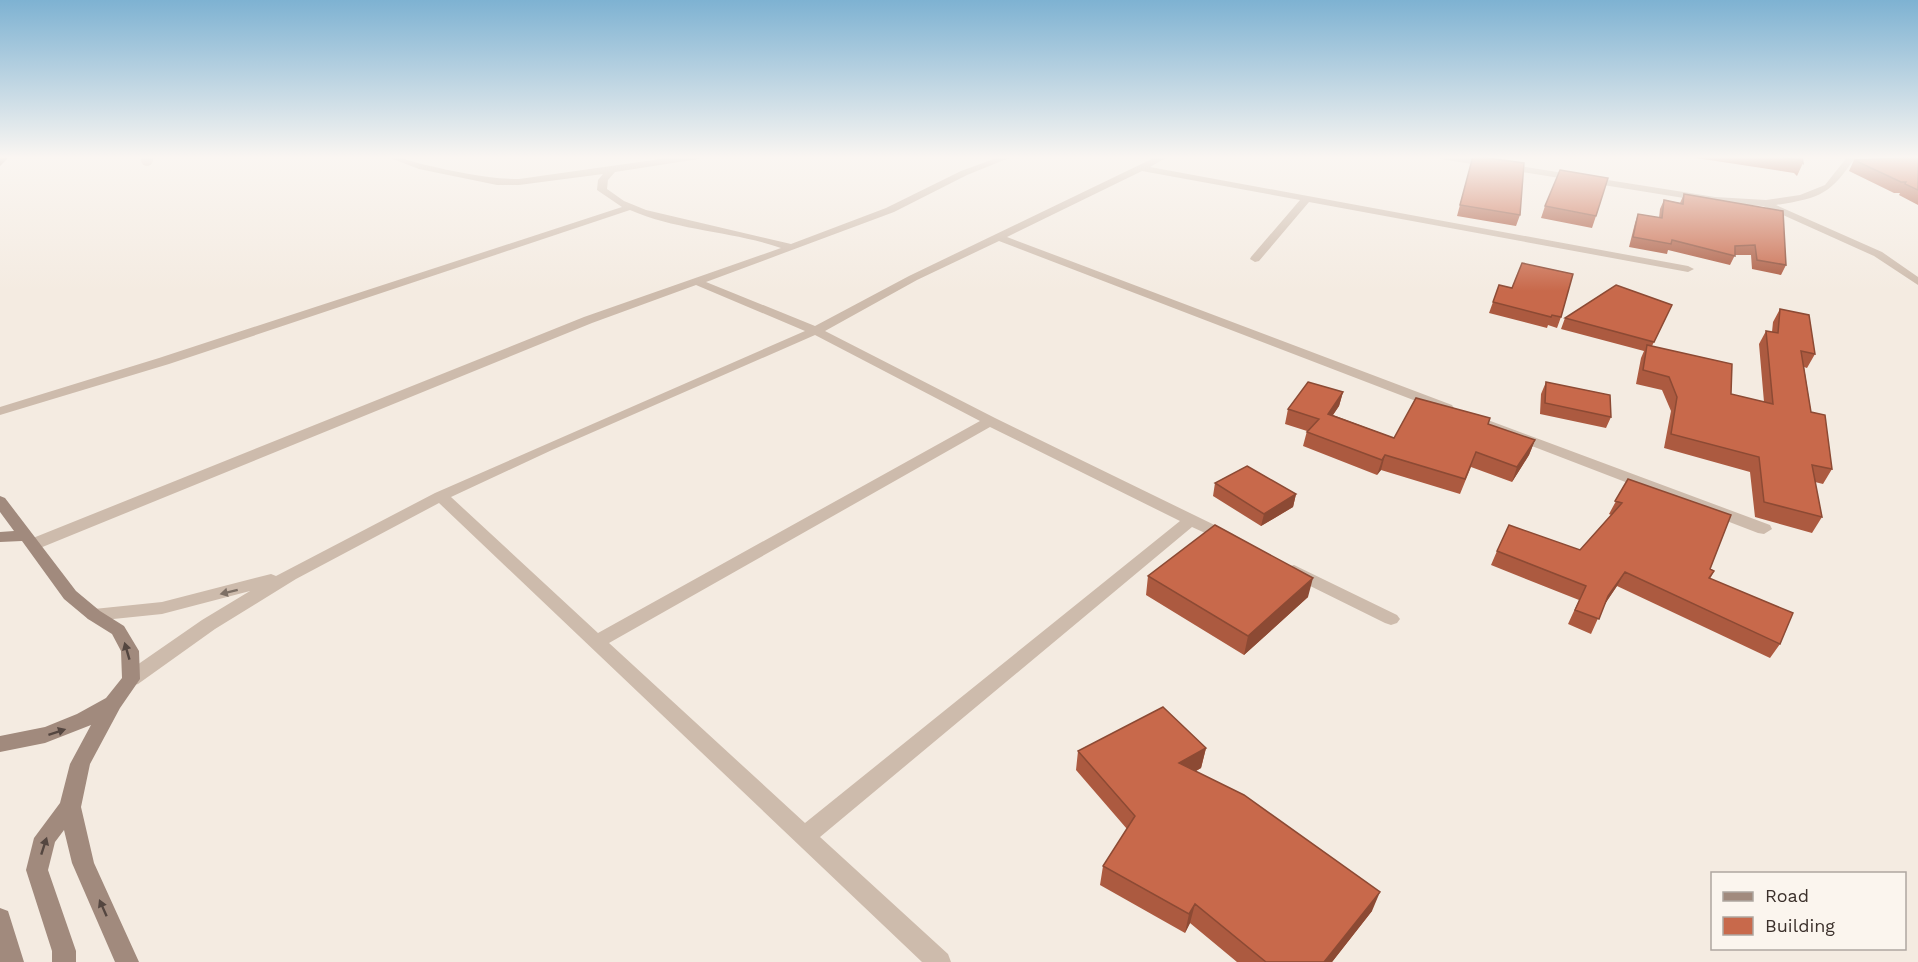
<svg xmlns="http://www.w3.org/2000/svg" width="1918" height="962" viewBox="0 0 1918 962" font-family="'Work Sans',sans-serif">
<rect width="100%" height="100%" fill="#f4ebe1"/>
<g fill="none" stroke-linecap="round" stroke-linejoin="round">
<path stroke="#cdbbac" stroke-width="12" d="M147,160V156"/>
<path fill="#cdbbac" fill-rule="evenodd" d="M385,156C400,156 411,162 426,165C456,172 488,179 519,179L682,156H702L698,159L615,172L608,180L607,189L624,201L646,210L791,244L886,208L961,171L1002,156H1014L967,175L894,212L706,282L815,326L909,276L1158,156H1169L1150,167L1688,266L1694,269L1688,272L1309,202L1259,261L1255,262L1250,259L1251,257L1300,200L1142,171L1007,237L1452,405L1454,408L1452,411H1442L999,241L917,280L825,331L995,418L1233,534L1235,538L1233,542L1227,543L1192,527L820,837L948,954L951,962H922L439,503L296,579L215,629L138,684L131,686L124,684L122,679L124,674L202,620L250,591L162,614L94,621L88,619L85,615L88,611L94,609L162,602L271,574L276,576L435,493L805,331L696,285L592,323L40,548H28L26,544L28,540L584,317L781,248C732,231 678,231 630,210L169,364L0,415V407L159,358L622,207L597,190L598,180L603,174L519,185H497L419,169ZM815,335L980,421L598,633L451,497L552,450ZM990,427L1180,521L805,823L609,643Z
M1437,156H1457L1715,197L1766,200L1800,195L1825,185L1848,156H1856C1831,194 1821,198 1776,205L1882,252L1918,277V285L1874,256L1763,206L1715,203L1441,159Z
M1469,413L1770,525L1772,529L1764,534L1758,533L1464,420L1462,417L1464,414Z
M1294,565L1397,615L1400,619L1397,623L1391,625L1385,623L1288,575L1286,571L1288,567Z"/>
<path fill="#a18a7d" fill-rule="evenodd" d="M1,156H10L0,166V157Z
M0,496L5,498L76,591L100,611L124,626L139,651L140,679L120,708L90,764L81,807L94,863L139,962H115L72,863L64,830L55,842L48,870L76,951V962H52V951L26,870L34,838L60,803L70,764L91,725L45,743L0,752V736L45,727L77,714L106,698L122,678L121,651L112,634L88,619L64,599L22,541L0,542V532L14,531L0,512Z
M0,908L8,911L24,962H0Z"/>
</g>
<path fill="#ac5a40" d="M1473,156L1520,215L1516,226L1457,216Z
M1696,156H1802L1803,163L1797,176L1794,173L1696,158Z
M1918,157V205L1899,195L1900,193H1894L1849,171L1854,160Z
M1684,194L1786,265L1781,275L1752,269L1751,255H1735L1730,265L1668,250L1667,254L1629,247L1635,223L1638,214L1659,218L1660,209L1664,200L1680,203Z
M1545,206L1596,216L1592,228L1541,218Z
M1493,302L1561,317L1557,328L1548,325L1547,328L1489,313Z
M1780,309L1815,354L1807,368L1804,367L1811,412L1832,469L1823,484L1815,482L1822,517L1812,533L1755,517L1750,472L1664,448L1671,411L1662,390L1636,384L1641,358L1644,351L1561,329L1565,318L1667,315L1652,346L1731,394L1764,402L1759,344L1766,331L1772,332L1773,322Z
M1546,382L1611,417L1606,428L1540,414L1541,394Z
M1343,392L1339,406L1333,415L1394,438L1488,424L1535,440L1529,455L1512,482L1471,467L1460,494L1381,470L1377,475L1303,446L1307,431L1285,424L1288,409Z
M1628,479L1710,569L1714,571L1710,579L1780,644L1770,658L1617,586L1604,605L1591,634L1568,624L1579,600L1491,565L1497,551L1580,550L1611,515L1609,514Z
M1215,483L1296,494L1293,507L1261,526L1213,496Z
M1148,576L1308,597L1244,655L1146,595Z
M1206,748L1201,768L1196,771L1372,911L1332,962H1237L1190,923L1185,933L1100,885L1103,866L1127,829L1076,770L1078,751Z"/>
<path fill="#8c4a34" d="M1343,392L1339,406L1324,428L1328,414Z
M1535,440L1529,455L1512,482L1517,467Z
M1385,455L1381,470L1377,475L1382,460Z
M1296,494L1293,507L1261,526L1264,514Z
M1625,572L1617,586L1601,610L1608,596Z
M1313,578L1308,597L1244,655L1248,636Z
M1206,748L1201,768L1176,782L1179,763Z
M1380,892L1372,911L1332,962H1324Z
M1195,904L1190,923L1185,933L1189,914Z"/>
<path fill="#c8694b" stroke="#8c4a34" stroke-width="1.5" d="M1473,156L1524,163L1520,215L1460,205Z
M1773,156H1802L1803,163L1800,160Z
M1918,157V190L1905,184L1906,182H1901L1854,160Z
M1560,170L1608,178L1596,216L1545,206Z
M1684,194L1783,211L1786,265L1757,260L1755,245L1735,246V256L1672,240L1671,244L1633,237L1638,214L1662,218L1664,200L1683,204Z
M1522,263L1573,274L1561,317L1552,315L1551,317L1493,302L1499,285L1512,288Z
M1616,285L1672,305L1654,342L1565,318Z
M1780,309L1809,315L1815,354L1801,351L1811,412L1825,415L1832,469L1812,465L1822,517L1764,502L1759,457L1671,434L1677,397L1669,377L1643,370L1647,345L1732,364L1731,394L1773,404L1766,331L1778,333Z
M1308,382L1343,392L1328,414L1394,438L1416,398L1490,418L1488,424L1535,440L1517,467L1476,452L1465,479L1385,455L1382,460L1307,432L1319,419L1288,409Z
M1546,382L1610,395L1611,417L1545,403Z
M1247,466L1296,494L1264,514L1215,483Z
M1628,479L1731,515L1710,569L1714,571L1709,578L1793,613L1780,644L1625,572L1608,596L1599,619L1575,610L1586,586L1497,551L1509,525L1580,550L1622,503L1615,501Z
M1215,525L1313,578L1248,636L1148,576Z
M1163,707L1206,748L1179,763L1244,795L1380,892L1324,962H1266L1195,904L1189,914L1103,866L1135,816L1078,751Z"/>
<defs><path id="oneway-solid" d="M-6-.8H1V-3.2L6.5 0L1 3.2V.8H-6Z" transform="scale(1.5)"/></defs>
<use fill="#7d6f65" href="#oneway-solid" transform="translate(229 592) rotate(166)"/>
<g fill="#544640">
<use href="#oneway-solid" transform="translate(127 651) rotate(-106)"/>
<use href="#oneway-solid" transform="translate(57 732) rotate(-18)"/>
<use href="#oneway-solid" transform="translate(44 846) rotate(-72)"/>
<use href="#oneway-solid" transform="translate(103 908) rotate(-114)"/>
</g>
<linearGradient id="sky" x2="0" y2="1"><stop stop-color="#7eb2d2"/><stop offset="0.54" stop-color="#faf6f2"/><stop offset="1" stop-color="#faf6f2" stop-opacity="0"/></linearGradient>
<rect width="1918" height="291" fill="url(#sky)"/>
<rect x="1711" y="872" width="195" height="78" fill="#fbf5ee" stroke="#aea6a0" stroke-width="1.5"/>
<rect x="1723" y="892" width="30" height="9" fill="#a18a7d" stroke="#aea6a0" stroke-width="1.5"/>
<text x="1765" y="902" font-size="18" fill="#3b302b">Road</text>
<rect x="1723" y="917" width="30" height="18" fill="#c8694b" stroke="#aea6a0" stroke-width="1.5"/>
<text x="1765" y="932" font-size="18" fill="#3b302b">Building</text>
</svg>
